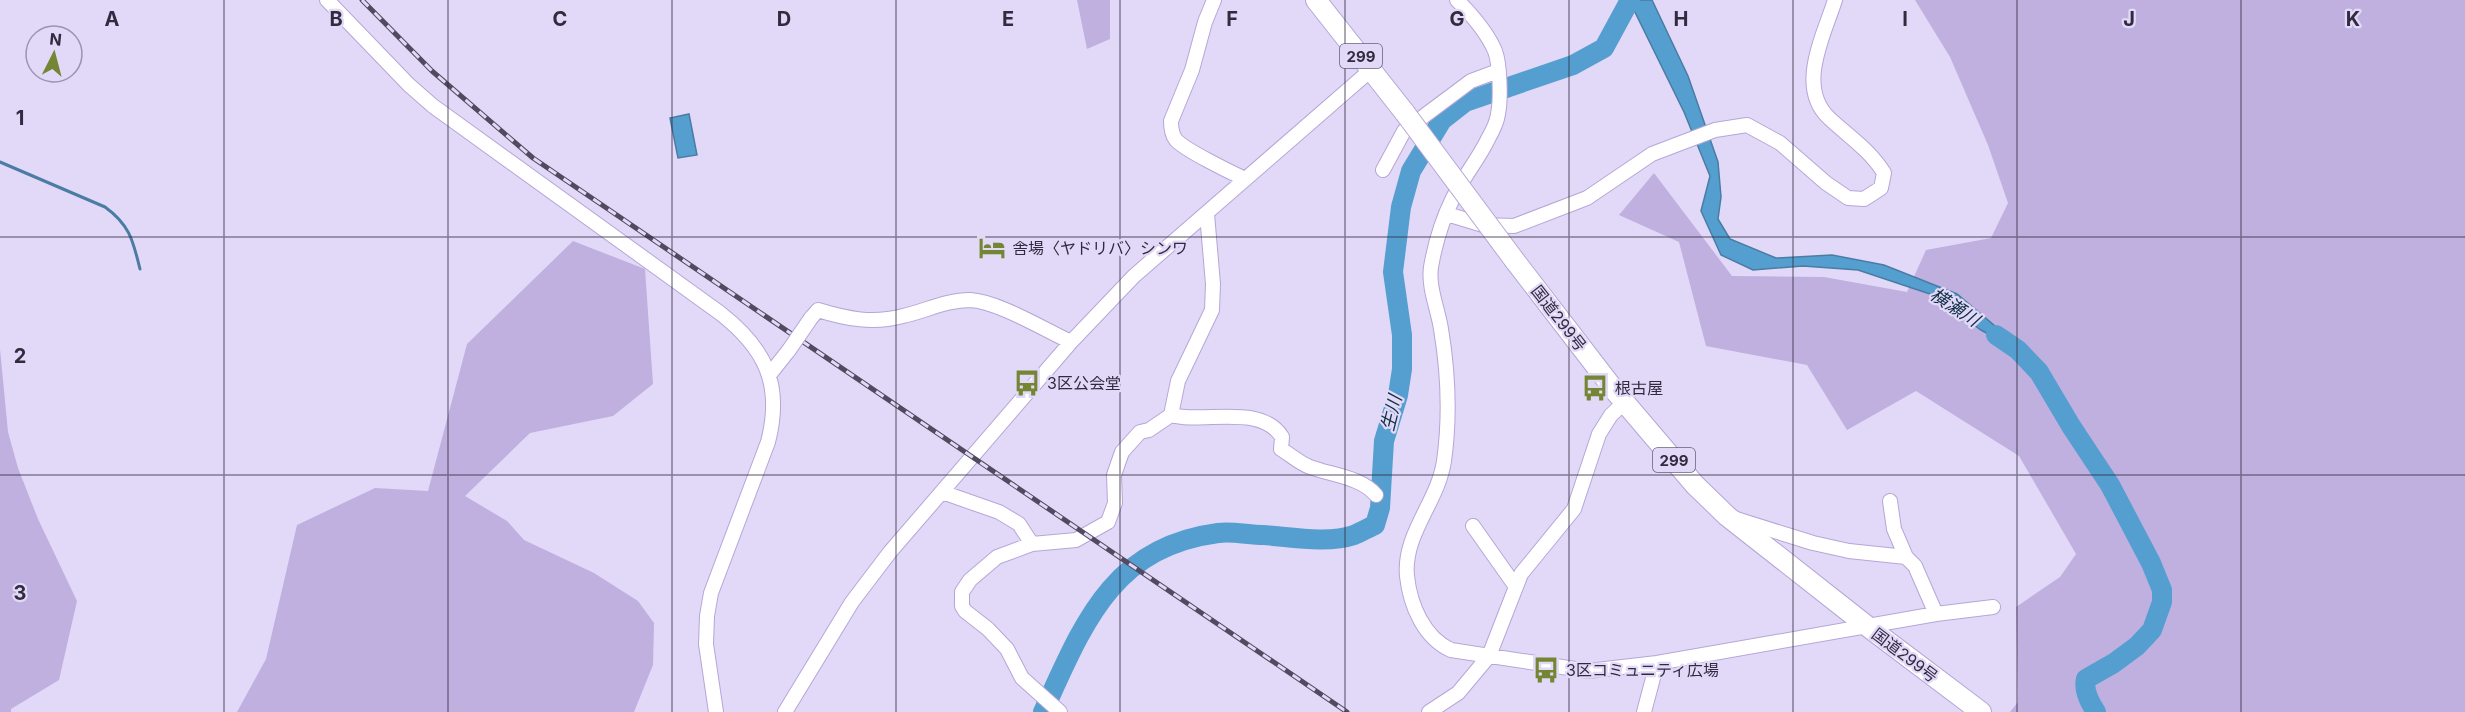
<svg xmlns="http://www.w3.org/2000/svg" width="2465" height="712" viewBox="0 0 2465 712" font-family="Inter,'Noto Sans JP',sans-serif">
<rect width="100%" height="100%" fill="#e2d9f8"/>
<path fill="#bfb0df" d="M1077,0H1110V39L1087,49Z
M1915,0H2465V712H2010L2018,702L2016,607L2060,577L2076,554L2019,456L1916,391L1847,430L1807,365L1706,346L1679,242L1619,215L1654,173L1732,276L1824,277L1907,292L1926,250L1991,238L2008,203L1988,145L1950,57Z
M573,241L645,269L653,384L613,416L530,433L465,496L507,521L524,540L594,573L638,601L654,623L653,665L634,712H237L266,659L297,525L375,488L428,491L467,344Z
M0,349L8,432L18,468L38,519L77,601L59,680L11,709V712H0Z"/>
<path fill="#559fd0" stroke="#4a7ca4" stroke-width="1.5" d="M1629,0H1652L1688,76L1718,162L1721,197L1718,219L1730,239L1776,258L1832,255L1884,265L1957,294L2034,359L1981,330L1933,295L1858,270L1803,266L1753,270L1721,255L1701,211L1710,176L1684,112Z
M689,114L697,155L678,158L670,118Z"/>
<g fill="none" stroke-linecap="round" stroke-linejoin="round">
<path stroke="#4a7ca4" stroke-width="3" d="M0,162L105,207C130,225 133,241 140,269"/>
<path stroke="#559fd0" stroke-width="20" d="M1996,335L2018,350L2039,372L2071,426L2110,485L2151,563L2162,590V602L2152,630L2137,646L2114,663L2086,679C2083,690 2090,703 2096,712
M1043,712C1083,625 1111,547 1218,533C1232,531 1249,535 1263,535C1291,537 1328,544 1354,535C1361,532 1368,528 1375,525L1380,508L1384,441L1398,395L1402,369V335L1393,272L1401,207L1411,171L1442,120L1465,102L1573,65L1604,48L1630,0"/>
<g stroke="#b6a6d7" stroke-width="16">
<path id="minor" d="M327,0L409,85L433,106L720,313C765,348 783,384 768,442L711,593L707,616L706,644L716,712
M1214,0L1205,22L1192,70L1171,121C1171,128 1172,135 1176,140C1185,150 1230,172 1245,179
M1457,0C1471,14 1487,32 1495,51C1500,64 1501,99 1498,114C1497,122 1492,132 1488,139C1478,160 1463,177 1453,198C1443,218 1435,244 1431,267C1428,287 1438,309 1441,329C1448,371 1450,418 1444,461C1438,502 1403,534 1407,576C1410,605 1424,638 1451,650L1588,671L1657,663L1936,614L1915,566L1906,557L1894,529L1890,501
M1383,170L1404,131L1471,81L1498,71
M1447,214L1483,225L1514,226L1587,198L1652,154L1715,130L1747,125L1780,143L1826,183L1848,198L1864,199L1881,188L1884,173C1870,150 1848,136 1829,118C1796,87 1824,35 1835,0
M811,318L818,310C847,319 873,324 903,316C926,311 946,300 970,300C997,301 1045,330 1071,342
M770,374L789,350
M1171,415C1203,424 1261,403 1282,437L1281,449C1291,455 1299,463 1310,467C1331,475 1361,477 1376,495
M942,492L999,512L1019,524L1032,544
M1736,519L1813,543L1849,551L1906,557
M1473,526L1516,587
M1936,614L1993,607
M785,712L852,602L890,552L1071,342L1134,276L1372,69
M1060,712L1022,678L1007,649L988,629L965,611L962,606V592L970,580L997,557L1032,544L1076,540L1108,522L1115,503L1114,475L1122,452L1140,432L1149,430L1171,415L1178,381L1212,310L1213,284L1207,214
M1429,712L1458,693L1489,656L1521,574L1574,509L1599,434L1611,415L1625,402
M1644,712L1657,663"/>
</g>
<g stroke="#b6a6d7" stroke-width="22">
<path id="highway" d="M1316,0L1405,113
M1515,261L1615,391L1695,485L1727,516L1867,626L1981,712"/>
</g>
<use href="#minor" stroke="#fff" stroke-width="14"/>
<use href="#highway" stroke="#fff" stroke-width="20"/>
<g stroke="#524a60" stroke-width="5">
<path id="rail" d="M362,0L432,71L533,158L1347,712"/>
</g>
<use href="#rail" stroke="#e2d9f8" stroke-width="3" stroke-dasharray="9" stroke-linecap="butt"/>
<g stroke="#b6a6d7" stroke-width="16" stroke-linecap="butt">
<path id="minor-bridge" d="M789,350L811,318"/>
</g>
<g stroke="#b6a6d7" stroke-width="22" stroke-linecap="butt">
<path id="highway-bridge" d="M1405,113L1515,261"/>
</g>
<use href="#minor-bridge" stroke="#fff" stroke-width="14"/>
<use href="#highway-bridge" stroke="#fff" stroke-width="20"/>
</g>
<path fill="none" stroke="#322b3f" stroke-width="1.5" stroke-opacity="0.55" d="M224,0V712M448,0V712M672,0V712M896,0V712M1120,0V712M1345,0V712M1569,0V712M1793,0V712M2017,0V712M2241,0V712M0,237H2465M0,475H2465"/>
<defs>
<g id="hotel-bare" transform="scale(2.07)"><path d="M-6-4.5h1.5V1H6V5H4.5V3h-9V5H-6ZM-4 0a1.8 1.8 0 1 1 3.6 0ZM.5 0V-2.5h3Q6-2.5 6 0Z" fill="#748534" stroke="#e2d9f8" stroke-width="2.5" paint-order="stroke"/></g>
<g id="bus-bare" transform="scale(2.07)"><path d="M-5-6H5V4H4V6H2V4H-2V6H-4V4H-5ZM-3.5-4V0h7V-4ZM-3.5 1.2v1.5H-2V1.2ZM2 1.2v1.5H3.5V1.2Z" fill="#748534" stroke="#e2d9f8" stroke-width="2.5" paint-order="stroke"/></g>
</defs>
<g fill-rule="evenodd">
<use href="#hotel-bare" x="992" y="248"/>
<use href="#bus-bare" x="1027" y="383"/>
<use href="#bus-bare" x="1595" y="388"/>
<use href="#bus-bare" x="1546" y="670"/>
</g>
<g text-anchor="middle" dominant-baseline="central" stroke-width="4.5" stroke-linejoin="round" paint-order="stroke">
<g fill="#e2d9f8" stroke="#675f76" stroke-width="1.5">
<rect x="1340" y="44" width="42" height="24" rx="4.5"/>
<rect x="1653" y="448" width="42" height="24" rx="4.5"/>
</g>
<g font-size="15" font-weight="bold" fill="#322b3f">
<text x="1361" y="56">299</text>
<text x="1674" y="460">299</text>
</g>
<g font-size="16" fill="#322b3f" stroke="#e2d9f8" text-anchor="start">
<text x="1012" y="248">舎場〈ヤドリバ〉シンワ</text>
<text x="1047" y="383">3区公会堂</text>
<text x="1615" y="388">根古屋</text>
<text x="1566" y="670">3区コミュニティ広場</text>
</g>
<g font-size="16" fill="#322b3f" stroke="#e2d9f8">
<text transform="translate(1559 318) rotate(52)">国道299号</text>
<text transform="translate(1905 655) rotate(37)">国道299号</text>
</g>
<g font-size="18" font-style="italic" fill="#0d2e43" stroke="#e2d9f8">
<text transform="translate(1955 307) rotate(33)">横瀬川</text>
<text transform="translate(1391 413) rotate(-76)">生川</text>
</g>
</g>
<g font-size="20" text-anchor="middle" font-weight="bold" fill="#322b3f" stroke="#e2d9f8" stroke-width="4.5" stroke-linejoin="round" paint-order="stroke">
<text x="112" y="26">A</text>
<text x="336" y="26">B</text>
<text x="560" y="26">C</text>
<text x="784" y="26">D</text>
<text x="1008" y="26">E</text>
<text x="1232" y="26">F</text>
<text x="1457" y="26">G</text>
<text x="1681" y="26">H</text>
<text x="1905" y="26">I</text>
<text x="2129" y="26">J</text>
<text x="2353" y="26">K</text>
<text x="20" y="125">1</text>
<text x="20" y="363">2</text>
<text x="20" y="600">3</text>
</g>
<g transform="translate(54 54) rotate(6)"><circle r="28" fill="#e2d9f8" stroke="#9c93ae" stroke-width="1.5"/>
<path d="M0-4.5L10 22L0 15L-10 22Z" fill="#748534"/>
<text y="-9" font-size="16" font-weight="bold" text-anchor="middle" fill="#322b3f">N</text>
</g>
</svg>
